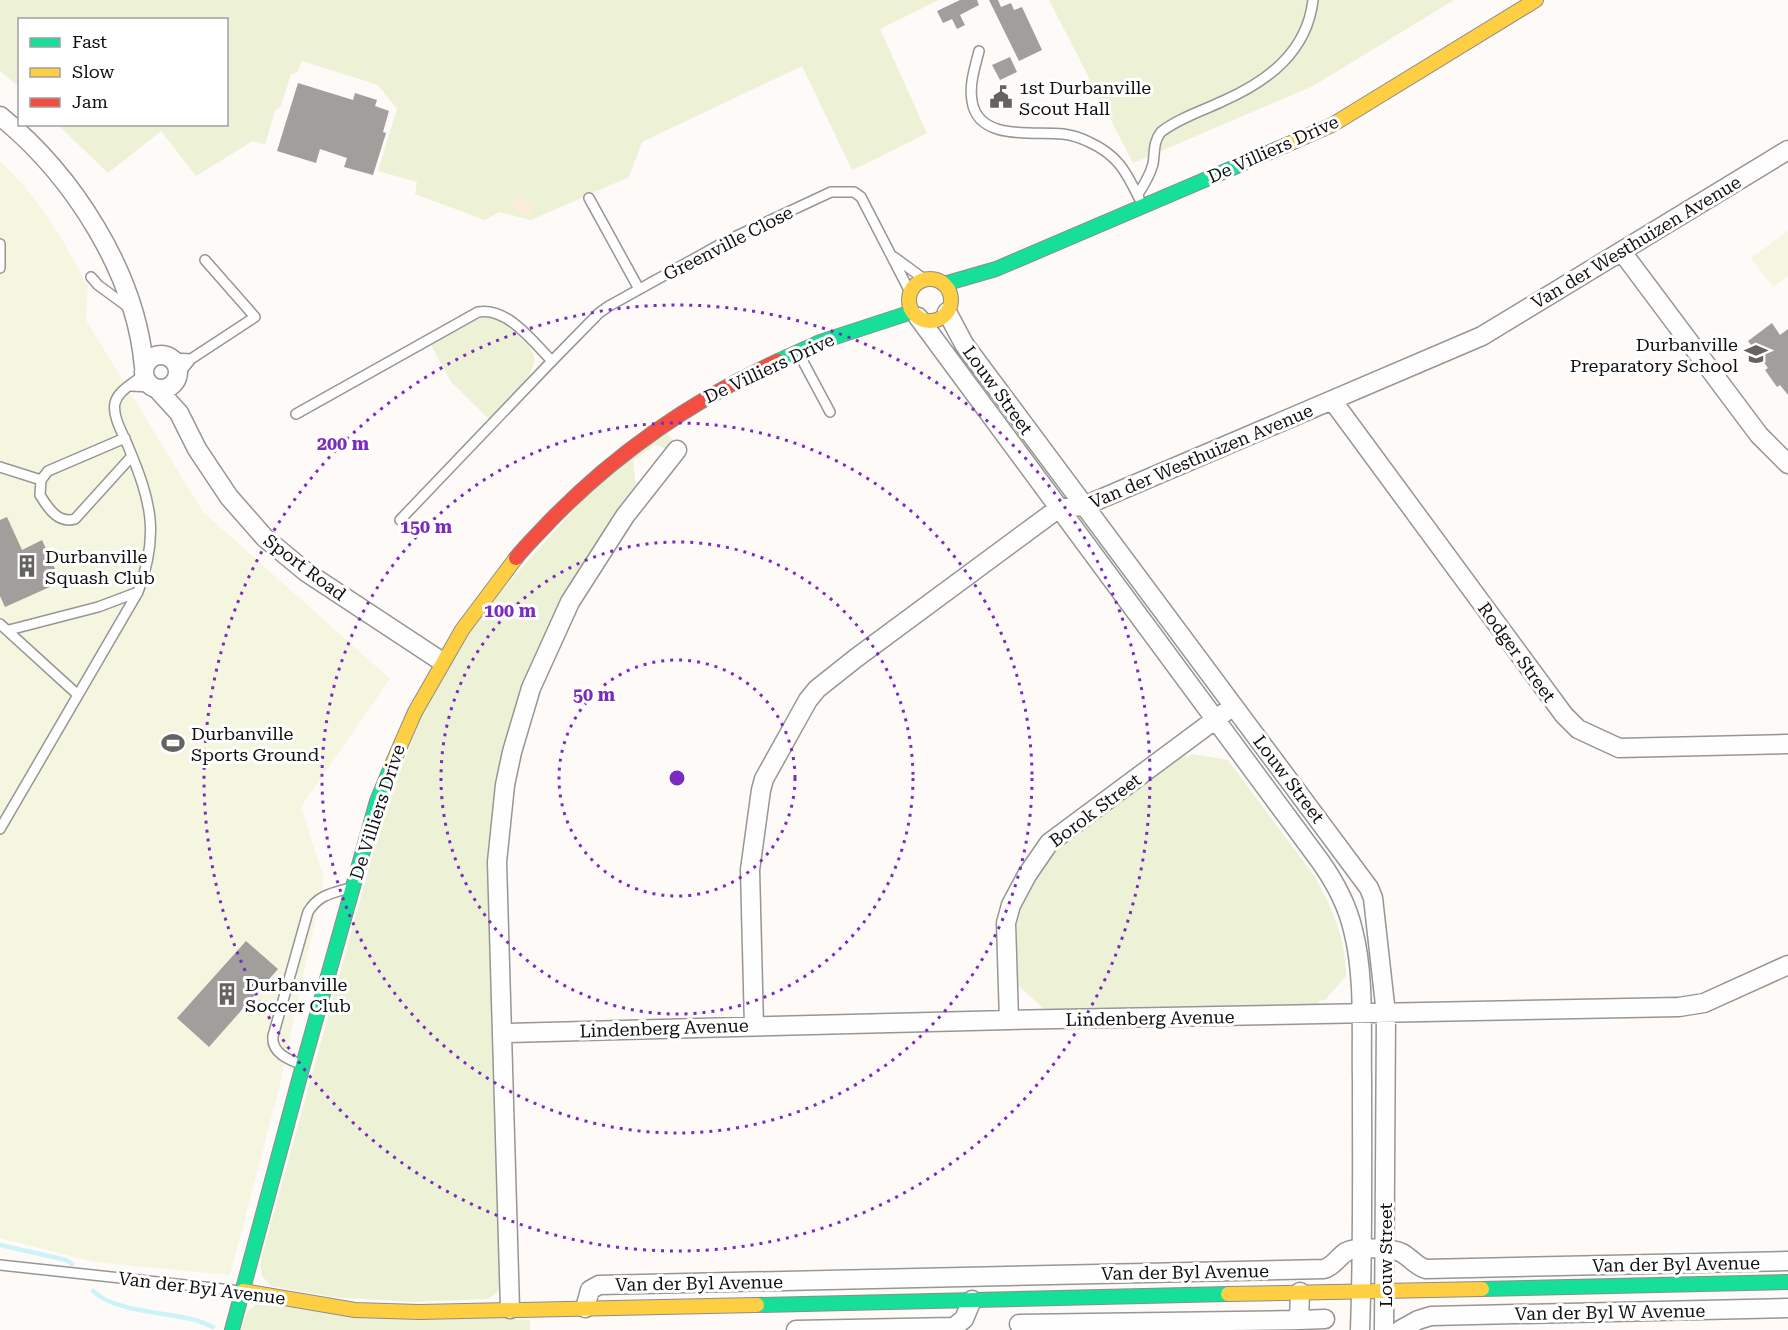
<svg xmlns="http://www.w3.org/2000/svg" width="1788" height="1330" viewBox="0 0 1788 1330" font-family="'Roboto Serif',serif">
<rect width="100%" height="100%" fill="#fdfaf7"/>
<path fill="#edf2d7" d="M0,0H939L880,29L927,133L863,165L852,170L802,66L642,142L629,177L531,220L499,212L485,220L415,194L417,182L378,171L397,109L378,85L302,61L297,73L291,74L281,106L275,111L265,145L253,141L196,176L161,131L108,173L58,125L226,124V20H20L19,87L0,71Z
M1049,0H1454L1313,86L1133,163Z
M487,317C501,319 508,327 518,336C524,342 533,348 534,357C538,375 501,406 489,419L451,382L431,345L472,321Z
M666,432L675,442L668,449L655,445L633,461L636,486C577,569 533,646 506,745L501,1285C498,1292 494,1296 487,1299L412,1302L331,1297L271,1286L262,1276L260,1263L384,813L424,710L477,618L594,487Z
M1192,754L1228,760L1315,877C1332,907 1346,940 1346,976L1325,1000L1319,1001V1006L1045,1010L1018,985L1016,912L1054,850L1184,755L1187,758Z
M256,1304L530,1320V1330H241L247,1312Z"/>
<path fill="#fcecd9" d="M518,198L533,206V214L526,216L513,209V202Z"/>
<path fill="#f5f6e0" d="M0,161L24,186L45,213L63,241L88,286L86,320L203,512L390,679L301,807L324,878L279,1088L230,1275L94,1262L0,1238Z
M1788,231V276L1773,287L1751,258Z"/>
<g fill="none" stroke-linecap="round" stroke-linejoin="round">
<path stroke="#cdf2f8" stroke-width="4.5" d="M0,1245L66,1260L72,1264
M93,1291C113,1311 163,1312 191,1319C198,1320 206,1324 213,1327"/>
</g>
<path fill="#a19e9c" d="M960,0H977L979,5L960,15L965,25L957,29L952,19L943,23L937,11Z
M989,0H998L1001,7L1011,3L1014,10L1022,7L1042,50L1019,61Z
M1010,57L1017,72L1000,80L992,65Z
M298,83L353,100L355,93L377,100L375,106L389,111L383,132L386,133L373,175L344,167L347,158L320,149L316,163L277,151Z
M1772,323L1780,335L1788,329V395L1780,385L1777,387L1765,370L1768,368L1748,341Z
M7,517L22,550L42,540L61,582L5,607L0,596V520Z
M246,941L278,969L209,1047L177,1018Z"/>
<g fill="none" stroke-linecap="round" stroke-linejoin="round">
<g stroke="#979695" stroke-width="12">
<path id="lane" d="M979,51C975,67 969,85 972,101C978,142 1035,131 1063,134C1071,135 1081,138 1089,142C1118,155 1126,172 1139,198
M1138,194C1144,185 1150,175 1153,164C1155,152 1153,142 1161,132C1179,118 1202,111 1223,101C1268,81 1307,52 1313,0
M589,198L639,289
M0,244V268
M894,257L924,279
M91,277L98,285L128,307
M799,354L830,412
M172,358L191,359
M179,374L191,359L255,317L205,260
M131,386L152,387
M296,414L478,312C508,307 533,342 552,361
M125,438L48,471L41,480L40,495C48,508 58,524 75,519L132,456
M0,467L41,480
M400,520L552,361L599,313L609,306L728,240L831,192H854L861,197L910,292
M0,624L78,695
M9,630L98,607L138,592
M0,829L138,592C160,534 151,501 128,446C123,434 112,416 115,403C118,390 135,383 144,374
M303,1065C289,1060 271,1053 273,1036L308,912C318,895 332,893 350,888
M0,1265L241,1291"/>
</g>
<g stroke="#979695" stroke-width="21">
<path id="street" d="M0,116C73,175 136,273 144,367
M1622,252L1759,435L1788,464
M947,312L964,344L1369,888L1373,898L1386,1014L1384,1330
M918,317L1320,861C1335,882 1347,904 1353,930C1365,976 1361,1032 1362,1080C1362,1163 1363,1247 1360,1330
M144 372a17 17 0 1 1 34 0a17 17 0 1 1-34 0Z
M158,390L179,413L197,449L229,497L265,538L306,572L441,661
M1332,400L1564,715L1578,729L1619,748L1788,744
M1009,1020L1006,923L1011,905L1027,875L1049,843L1224,713
M754,1026L750,870L761,790L764,779L808,700L817,689L856,658L1059,508L1084,506L1482,336L1788,150
M504,1033L1009,1020L1679,1007L1704,1003L1788,965
M585,1308L590,1290L599,1285L1324,1269C1334,1266 1338,1257 1346,1252C1356,1246 1393,1248 1402,1253C1411,1258 1417,1267 1426,1269L1788,1261
M510,1309L497,862L505,785L512,752L531,688L570,602L625,516L677,450
M1299,1320L1325,1319
M1019,1324L1299,1320L1300,1292
M796,1330L954,1327L964,1319L972,1300
M1400,1330L1418,1320L1431,1316L1788,1308"/>
</g>
<g stroke="#8e8d8b" stroke-width="16">
<path id="fast" d="M944,284L996,269L1284,146
M778,361L820,342L912,312
M1482,1289L1788,1282
M757,1305L1228,1294
M232,1330L303,1065L377,801L391,767"/>
</g>
<g stroke="#8e8d8b" stroke-width="16">
<path id="slow" d="M1284,146L1332,125L1536,0
M909 300a21 21 0 1 1 42 0a21 21 0 1 1-42 0Z
M391,767L415,712L462,630L516,558
M243,1291L355,1310L419,1312L757,1305
M1228,1294L1482,1289"/>
</g>
<g stroke="#8e8d8b" stroke-width="16">
<path id="jam" d="M516,558C526,545 539,533 550,521C616,453 693,400 778,361"/>
</g>
<use href="#lane" stroke="#fffefe" stroke-width="9"/>
<use href="#street" stroke="#fffefe" stroke-width="18"/>
<use href="#fast" stroke="#16e098" stroke-width="14"/>
<use href="#slow" stroke="#ffcf43" stroke-width="14"/>
<use href="#jam" stroke="#f24e42" stroke-width="14"/>
</g>
<g fill="none" stroke="#7b2cbf" stroke-width="3" stroke-dasharray="3 6">
<circle cx="677" cy="778" r="118"/>
<circle cx="677" cy="778" r="236"/>
<circle cx="677" cy="778" r="355"/>
<circle cx="677" cy="778" r="473"/>
</g>
<defs>
<g id="civic-bare" transform="scale(1.8)"><path d="M-.6-6.5H3V-4.5H.6V-3L4-1V1h2V6H-6V1h2V-1L-.6-3ZM-1.2 2.5V6h2.4V2.5Z" fill="#646362" stroke="#fff" stroke-width="2.5" paint-order="stroke"/></g>
<g id="school-bare" transform="scale(1.8)"><path d="M0-5L7-2L0 1L-7-2ZM-4 1L0 2.5L4 1V4Q0 6-4 4Z" fill="#646362" stroke="#fff" stroke-width="2.5" paint-order="stroke"/></g>
<g id="building-bare" transform="scale(1.8)"><path d="M-4-6H4V6H1V3H-1V6H-4ZM-2.5-4.3h1.7v1.8h-1.7ZM.8-4.3h1.7v1.8H.8ZM-2.5-1h1.7V.8h-1.7ZM.8-1h1.7V.8H.8Z" fill="#646362" stroke="#fff" stroke-width="2.5" paint-order="stroke"/></g>
<g id="stadium-bare" transform="scale(1.8)"><path d="M0-5a6.5 5 0 1 0 0 10a6.5 5 0 1 0 0-10ZM-3.5-1.8h7v3.6h-7Z" fill="#646362" stroke="#fff" stroke-width="2.5" paint-order="stroke"/></g>
</defs>
<g fill-rule="evenodd">
<use href="#civic-bare" x="1001" y="97"/>
<use href="#school-bare" x="1756" y="354"/>
<use href="#building-bare" x="27" y="566"/>
<use href="#stadium-bare" x="173" y="743"/>
<use href="#building-bare" x="227" y="994"/>
</g>
<g text-anchor="middle" dominant-baseline="central" stroke-width="6" stroke-linejoin="round" paint-order="stroke">
<g font-size="18" fill="#111" stroke="#fff" text-anchor="start">
<text x="1019" y="87">1st Durbanville<tspan x="1019" dy="21">Scout Hall</tspan></text>
<text x="1738" y="344" text-anchor="end">Durbanville<tspan x="1738" dy="21">Preparatory School</tspan></text>
<text x="45" y="556">Durbanville<tspan x="45" dy="21">Squash Club</tspan></text>
<text x="191" y="733">Durbanville<tspan x="191" dy="21">Sports Ground</tspan></text>
<text x="245" y="984">Durbanville<tspan x="245" dy="21">Soccer Club</tspan></text>
</g>
<g font-size="18" fill="#111" stroke="#fff">
<text transform="translate(1273 149) rotate(-24)">De Villiers Drive</text>
<text transform="translate(1636 242) rotate(-31)">Van der Westhuizen Avenue</text>
<text transform="translate(728 243) rotate(-27)">Greenville Close</text>
<text transform="translate(769 368) rotate(-25)">De Villiers Drive</text>
<text transform="translate(998 390) rotate(54)">Louw Street</text>
<text transform="translate(1201 456) rotate(-23)">Van der Westhuizen Avenue</text>
<text transform="translate(305 567) rotate(37)">Sport Road</text>
<text transform="translate(1517 652) rotate(54)">Rodger Street</text>
<text transform="translate(1289 779) rotate(53)">Louw Street</text>
<text transform="translate(1095 810) rotate(-37)">Borok Street</text>
<text transform="translate(377 812) rotate(-72)">De Villiers Drive</text>
<text transform="translate(1150 1018) rotate(-1)">Lindenberg Avenue</text>
<text transform="translate(664 1028) rotate(-2)">Lindenberg Avenue</text>
<text transform="translate(1385 1255) rotate(-90)">Louw Street</text>
<text transform="translate(1676 1264) rotate(-1)">Van der Byl Avenue</text>
<text transform="translate(1185 1272) rotate(-1)">Van der Byl Avenue</text>
<text transform="translate(699 1283) rotate(-1)">Van der Byl Avenue</text>
<text transform="translate(202 1288) rotate(7)">Van der Byl Avenue</text>
<text transform="translate(1610 1312) rotate(-1)">Van der Byl W Avenue</text>
</g>
</g>
<circle cx="677" cy="778" r="9" fill="#7b2cbf" stroke="#fff" stroke-width="3"/>
<g font-size="18" text-anchor="middle" font-weight="bold" fill="#7b2cbf" stroke="#fff" stroke-width="6" stroke-linejoin="round" paint-order="stroke">
<text x="343" y="450">200 m</text>
<text x="426" y="533">150 m</text>
<text x="510" y="617">100 m</text>
<text x="594" y="701">50 m</text>
</g>
<rect x="18" y="18" width="210" height="108" fill="#ffffff" stroke="#a0a0a0" stroke-width="1.5"/>
<rect x="30" y="38" width="30" height="9" fill="#16e098" stroke="#a0a0a0" stroke-width="1.5"/>
<text x="72" y="48" font-size="18" fill="#111111">Fast</text>
<rect x="30" y="68" width="30" height="9" fill="#ffcf43" stroke="#a0a0a0" stroke-width="1.5"/>
<text x="72" y="78" font-size="18" fill="#111111">Slow</text>
<rect x="30" y="98" width="30" height="9" fill="#f24e42" stroke="#a0a0a0" stroke-width="1.5"/>
<text x="72" y="108" font-size="18" fill="#111111">Jam</text>
</svg>
